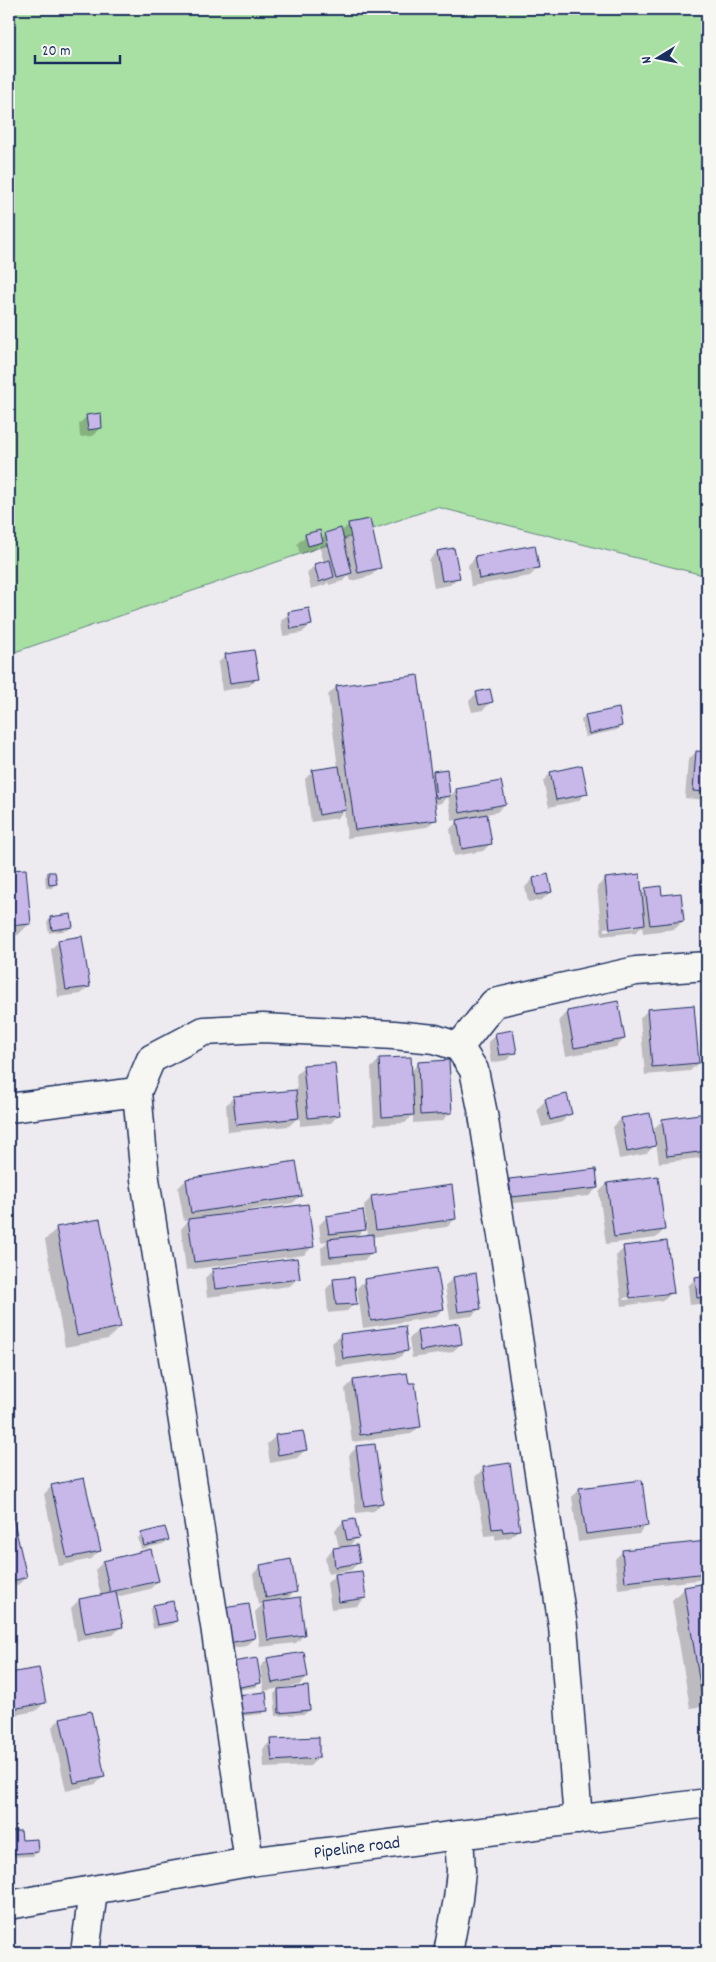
<svg xmlns="http://www.w3.org/2000/svg" width="716" height="1962" viewBox="0 0 716 1962" font-family="Dekko,sans-serif">
<rect width="100%" height="100%" fill="#edeaf0"/>
<filter id="ink" filterUnits="userSpaceOnUse"><feTurbulence type="fractalNoise" baseFrequency=".02" numOctaves="2"/><feDisplacementMap in="SourceGraphic" scale="10" xChannelSelector="R" yChannelSelector="G"/><feConvolveMatrix kernelMatrix="1 2 1 2 8 2 1 2 1" color-interpolation-filters="sRGB"/></filter>
<g filter="url(#ink)">
<path fill="#a8dfa2" stroke="#628780" d="M9,9H707V576L437,507L9,654Z"/>
<path fill="#0003" fill-rule="evenodd" d="M87,416L101,428L93,436L80,437L79,424Z
M348,525L379,568L371,576L351,581L349,575L343,581L329,585L328,582L325,585L311,589L307,573L315,565L324,563L319,545L314,550L300,554L297,544L305,536L319,532L321,539L326,534L341,532Z
M437,552L458,577L450,585L434,588L429,560Z
M476,557L538,568L530,576L471,586L468,565Z
M289,613L310,625L302,633L283,636L281,621Z
M226,655L258,678L249,686L222,691L218,663Z
M336,687L430,775L433,772L445,770L449,797L456,790L505,804L497,812L486,814L491,843L483,851L454,856L450,829L460,819L452,821L448,796L441,803L434,805L436,819L427,827L347,838L344,811L337,818L311,822L305,779L313,771L338,767L328,695Z
M477,693L491,702L483,710L472,712L469,701Z
M618,710L621,726L617,730L585,737L581,720L585,716Z
M696,752L707,753V800L685,798L688,760Z
M551,773L586,793L578,801L549,807L543,781Z
M25,870L29,924L18,935L9,936V872Z
M48,873L55,884L52,888H46L45,877Z
M533,879L550,892L542,900L528,902L525,887Z
M605,879L641,895L646,890L661,897L683,921L675,929L643,933L642,926L636,932L602,936L597,887ZM637,924V927L604,931V928Z
M51,918L72,926L68,930L49,933L47,922Z
M59,941L89,986L81,994L58,997L51,949Z
M648,1010L698,1063L690,1071L645,1075L640,1018Z
M567,1012L624,1039L616,1047L566,1056L559,1020Z
M496,1034L515,1052L507,1060L491,1063L488,1042Z
M379,1060L410,1072L419,1063L450,1113L442,1121L413,1123V1115L405,1123L374,1125L371,1068Z
M304,1067L339,1114L331,1123L300,1126V1116L289,1126L228,1132L226,1105L234,1097L297,1091L296,1075Z
M566,1095L570,1113L562,1122L542,1127L537,1109L545,1101Z
M649,1114L654,1146L646,1154L619,1159L613,1127L621,1119Z
M707,1114V1157L659,1163L654,1128L663,1120Z
M186,1180L301,1195L293,1203L249,1210V1213L312,1247L304,1255L186,1270L181,1229L189,1220L184,1221L178,1188Z
M509,1180L597,1188L589,1196L503,1204L501,1188Z
M607,1184L664,1230L656,1238L606,1244L599,1192Z
M372,1197L455,1219L447,1227L372,1237L373,1252L365,1260L322,1264L321,1248L328,1241L321,1242L319,1225L327,1217L364,1229L356,1237L368,1236L364,1205Z
M57,1228L120,1327L108,1339L65,1347L45,1240Z
M624,1248L673,1292L664,1300L622,1306L616,1256ZM665,1292V1295L624,1300V1298Z
M213,1270L298,1278L290,1286L207,1297L205,1278Z
M707,1277V1303L690,1305L688,1286L696,1278Z
M453,1278L480,1308L472,1316L450,1319L445,1286Z
M365,1280L443,1309L435,1317L363,1328L357,1288Z
M334,1281L355,1303L347,1311L328,1313L326,1289Z
M707,1307V1380H705L699,1315Z
M417,1331L461,1344L452,1352L412,1358L409,1339Z
M341,1335L407,1350L399,1358L336,1367L332,1343Z
M353,1381L420,1426L411,1434L352,1442L345,1389Z
M707,1398V1433L702,1403Z
M276,1436L305,1450L297,1458L270,1463L267,1444Z
M357,1447L382,1503L374,1511L356,1513L349,1455Z
M509,1465L519,1529L511,1537L495,1540V1535L485,1536L475,1477L483,1469Z
M52,1486L99,1551L91,1559L59,1566L44,1494Z
M580,1489L647,1525L639,1534L578,1542L572,1497Z
M11,1515L26,1577L18,1585L9,1587V1516Z
M343,1522L358,1537L348,1547L359,1562L351,1570L328,1574L325,1557L333,1549L339,1548L335,1530Z
M142,1534L167,1540L163,1544L141,1549L138,1538Z
M707,1542V1579L618,1589L615,1559L623,1551Z
M103,1562L158,1581L150,1589L116,1597L121,1627L113,1635L77,1641L71,1608L79,1600L101,1596L95,1570Z
M261,1566L295,1591L286,1600L304,1635L296,1643L260,1647L255,1612L263,1604L258,1605L253,1574Z
M335,1575L365,1598L357,1606L331,1609L327,1583Z
M707,1584V1706L690,1708L672,1600L684,1588Z
M153,1606L176,1621L172,1625L153,1629L150,1610Z
M209,1618L254,1638L246,1646L215,1651Z
M268,1659L307,1677L299,1685L264,1691L260,1667Z
M222,1668L259,1683L256,1687L226,1692Z
M38,1669L44,1703L36,1711L9,1716V1674Z
M280,1688V1690L309,1710L305,1714L276,1716L274,1694Z
M265,1693L266,1710L262,1714L234,1717Z
M60,1719L104,1776L96,1784L66,1791L52,1727Z
M271,1741L318,1758L310,1766L264,1768L263,1749Z
M20,1832L21,1841L37,1852L33,1856L9,1857V1833Z"/>
<path fill="#c8b8e9" stroke="#1b2f5e" d="M101,413L102,428L88,430L86,415Z
M370,519L381,568L358,573L348,523Z
M341,528L352,573L337,577L325,533Z
M320,530L323,542L308,546L305,534Z
M535,545L539,568L479,579L475,556Z
M454,548L460,578L442,581L437,551Z
M330,560L334,577L319,582L314,564Z
M309,608L312,625L291,629L288,612Z
M254,650L259,679L230,683L225,654Z
M418,675L437,820L355,830L336,686Z
M490,689L493,702L479,705L476,692Z
M619,708L622,726L589,734L585,715Z
M9,742L13,769L9,770Z
M696,751L707,752V792L693,791Z
M582,765L588,794L556,800L550,772Z
M339,766L346,810L319,815L312,770Z
M447,769L450,796L436,798L433,771Z
M501,781L506,804L460,813L456,789Z
M487,814L492,844L462,849L457,820Z
M26,869L31,924L9,926V870Z
M48,872H55L57,884L49,885Z
M548,874L552,892L536,895L533,878Z
M640,874L645,924L610,929L605,878Z
M661,886L662,895L681,893L684,921L650,925L645,888Z
M71,914L73,927L52,930L50,917Z
M82,936L90,987L66,990L58,940Z
M618,1001L625,1039L574,1048L567,1011Z
M694,1005L699,1063L652,1067L647,1009Z
M513,1030L517,1053L499,1055L495,1033Z
M411,1057L414,1115L382,1117L379,1058Z
M449,1060L452,1113L420,1115L418,1062Z
M335,1063L340,1115L308,1118L303,1065Z
M296,1090L299,1118L236,1125L233,1096Z
M567,1094L572,1114L550,1120L545,1099Z
M650,1113L656,1146L627,1152L621,1118Z
M707,1113V1151L667,1156L662,1119Z
M296,1161L302,1196L191,1213L186,1179Z
M596,1169L598,1188L511,1197L509,1179Z
M658,1176L665,1230L614,1237L607,1183Z
M452,1185L456,1219L376,1230L371,1196Z
M308,1204L314,1247L194,1262L188,1219Z
M363,1210L366,1230L329,1234L326,1216Z
M100,1219L121,1327L77,1336L56,1227Z
M373,1234L374,1253L330,1257L328,1239Z
M667,1241L674,1293L630,1298L623,1246Z
M297,1258L300,1279L215,1289L212,1269Z
M437,1268L444,1309L371,1321L364,1279Z
M476,1273L481,1309L458,1312L453,1277Z
M707,1275V1297L697,1298L695,1277Z
M354,1277L357,1304L336,1305L333,1279Z
M459,1323L462,1344L420,1351L417,1330Z
M405,1326L408,1351L343,1359L340,1334Z
M407,1373L409,1383H415L421,1427L360,1435L353,1380Z
M303,1431L307,1450L278,1455L275,1435Z
M375,1444L383,1503L364,1506L356,1446Z
M510,1463L520,1530L503,1532L502,1528L492,1529L483,1467Z
M84,1478L101,1551L67,1558L51,1485Z
M642,1480L648,1526L586,1534L579,1488Z
M9,1514H12L27,1577L9,1582Z
M355,1519L359,1538L347,1540L343,1521Z
M165,1527L169,1540L144,1546L141,1533Z
M707,1541V1573L625,1582L622,1550Z
M357,1545L360,1563L335,1567L333,1548Z
M151,1549L159,1581L110,1592L103,1561Z
M291,1559L297,1592L266,1598L260,1565Z
M362,1571L366,1598L339,1602L335,1574Z
M707,1583V1696L702,1697L684,1587Z
M116,1592L123,1627L85,1634L79,1599Z
M300,1597L305,1635L268,1640L263,1602Z
M173,1601L177,1621L157,1625L153,1605Z
M249,1604L255,1638L223,1644L217,1609Z
M304,1652L308,1677L272,1683L267,1658Z
M257,1658L261,1683L230,1689L226,1663Z
M39,1668L46,1703L12,1709L9,1693V1673Z
M308,1686L310,1710L279,1713L278,1689Z
M266,1692L268,1711L237,1714L236,1695Z
M91,1711L105,1777L74,1783L60,1718Z
M319,1737V1758L272,1761L270,1739Z
M9,1831H21L22,1840L37,1839L38,1852L9,1854Z"/>
<g fill="none" stroke-linecap="round" stroke-linejoin="round">
<g stroke="#1b2f5e" stroke-width="31">
<path id="minor" d="M459,1047L494,1003L636,971L707,966
M9,1108L137,1092
M249,1862L215,1626L145,1179L137,1092L151,1059L204,1031L263,1028L394,1035L435,1039L459,1047L474,1070L483,1114L563,1626L578,1820
M9,1905L249,1862L707,1803
M85,1953L93,1891
M448,1953L458,1899L461,1871L459,1835"/>
</g>
<use href="#minor" stroke="#f6f6f2" stroke-width="28"/>
</g>
</g>
<g text-anchor="middle" dominant-baseline="central" stroke-width="5" stroke-linejoin="round" paint-order="stroke">
<g font-size="18" fill="#1b2f5e" stroke="#f6f6f2">
<text transform="translate(357 1849) rotate(-7)">Pipeline road</text>
</g>
</g>
<rect width="716" height="1962" fill="none" stroke="#f6f6f2" stroke-width="30"/>
<rect x="15" y="15" width="686" height="1932" fill="none" stroke="#1b2f5e" stroke-width="2" filter="url(#ink)"/>
<g transform="translate(658 58) rotate(260)" stroke="#f6f6f2" stroke-width="4" paint-order="stroke">
<path d="M0-4L9 19L0 12L-9 19Z" fill="#1b2f5e"/>
<text y="-8" font-size="14" font-weight="bold" text-anchor="middle" fill="#1b2f5e">N</text>
</g>
<path d="M35 55v8h85v-8" fill="none" stroke="#1b2f5e" stroke-width="2.5"/>
<text x="42" y="55" font-size="15" fill="#1b2f5e" stroke="#f6f6f2" stroke-width="4" paint-order="stroke">20 m</text>
</svg>
